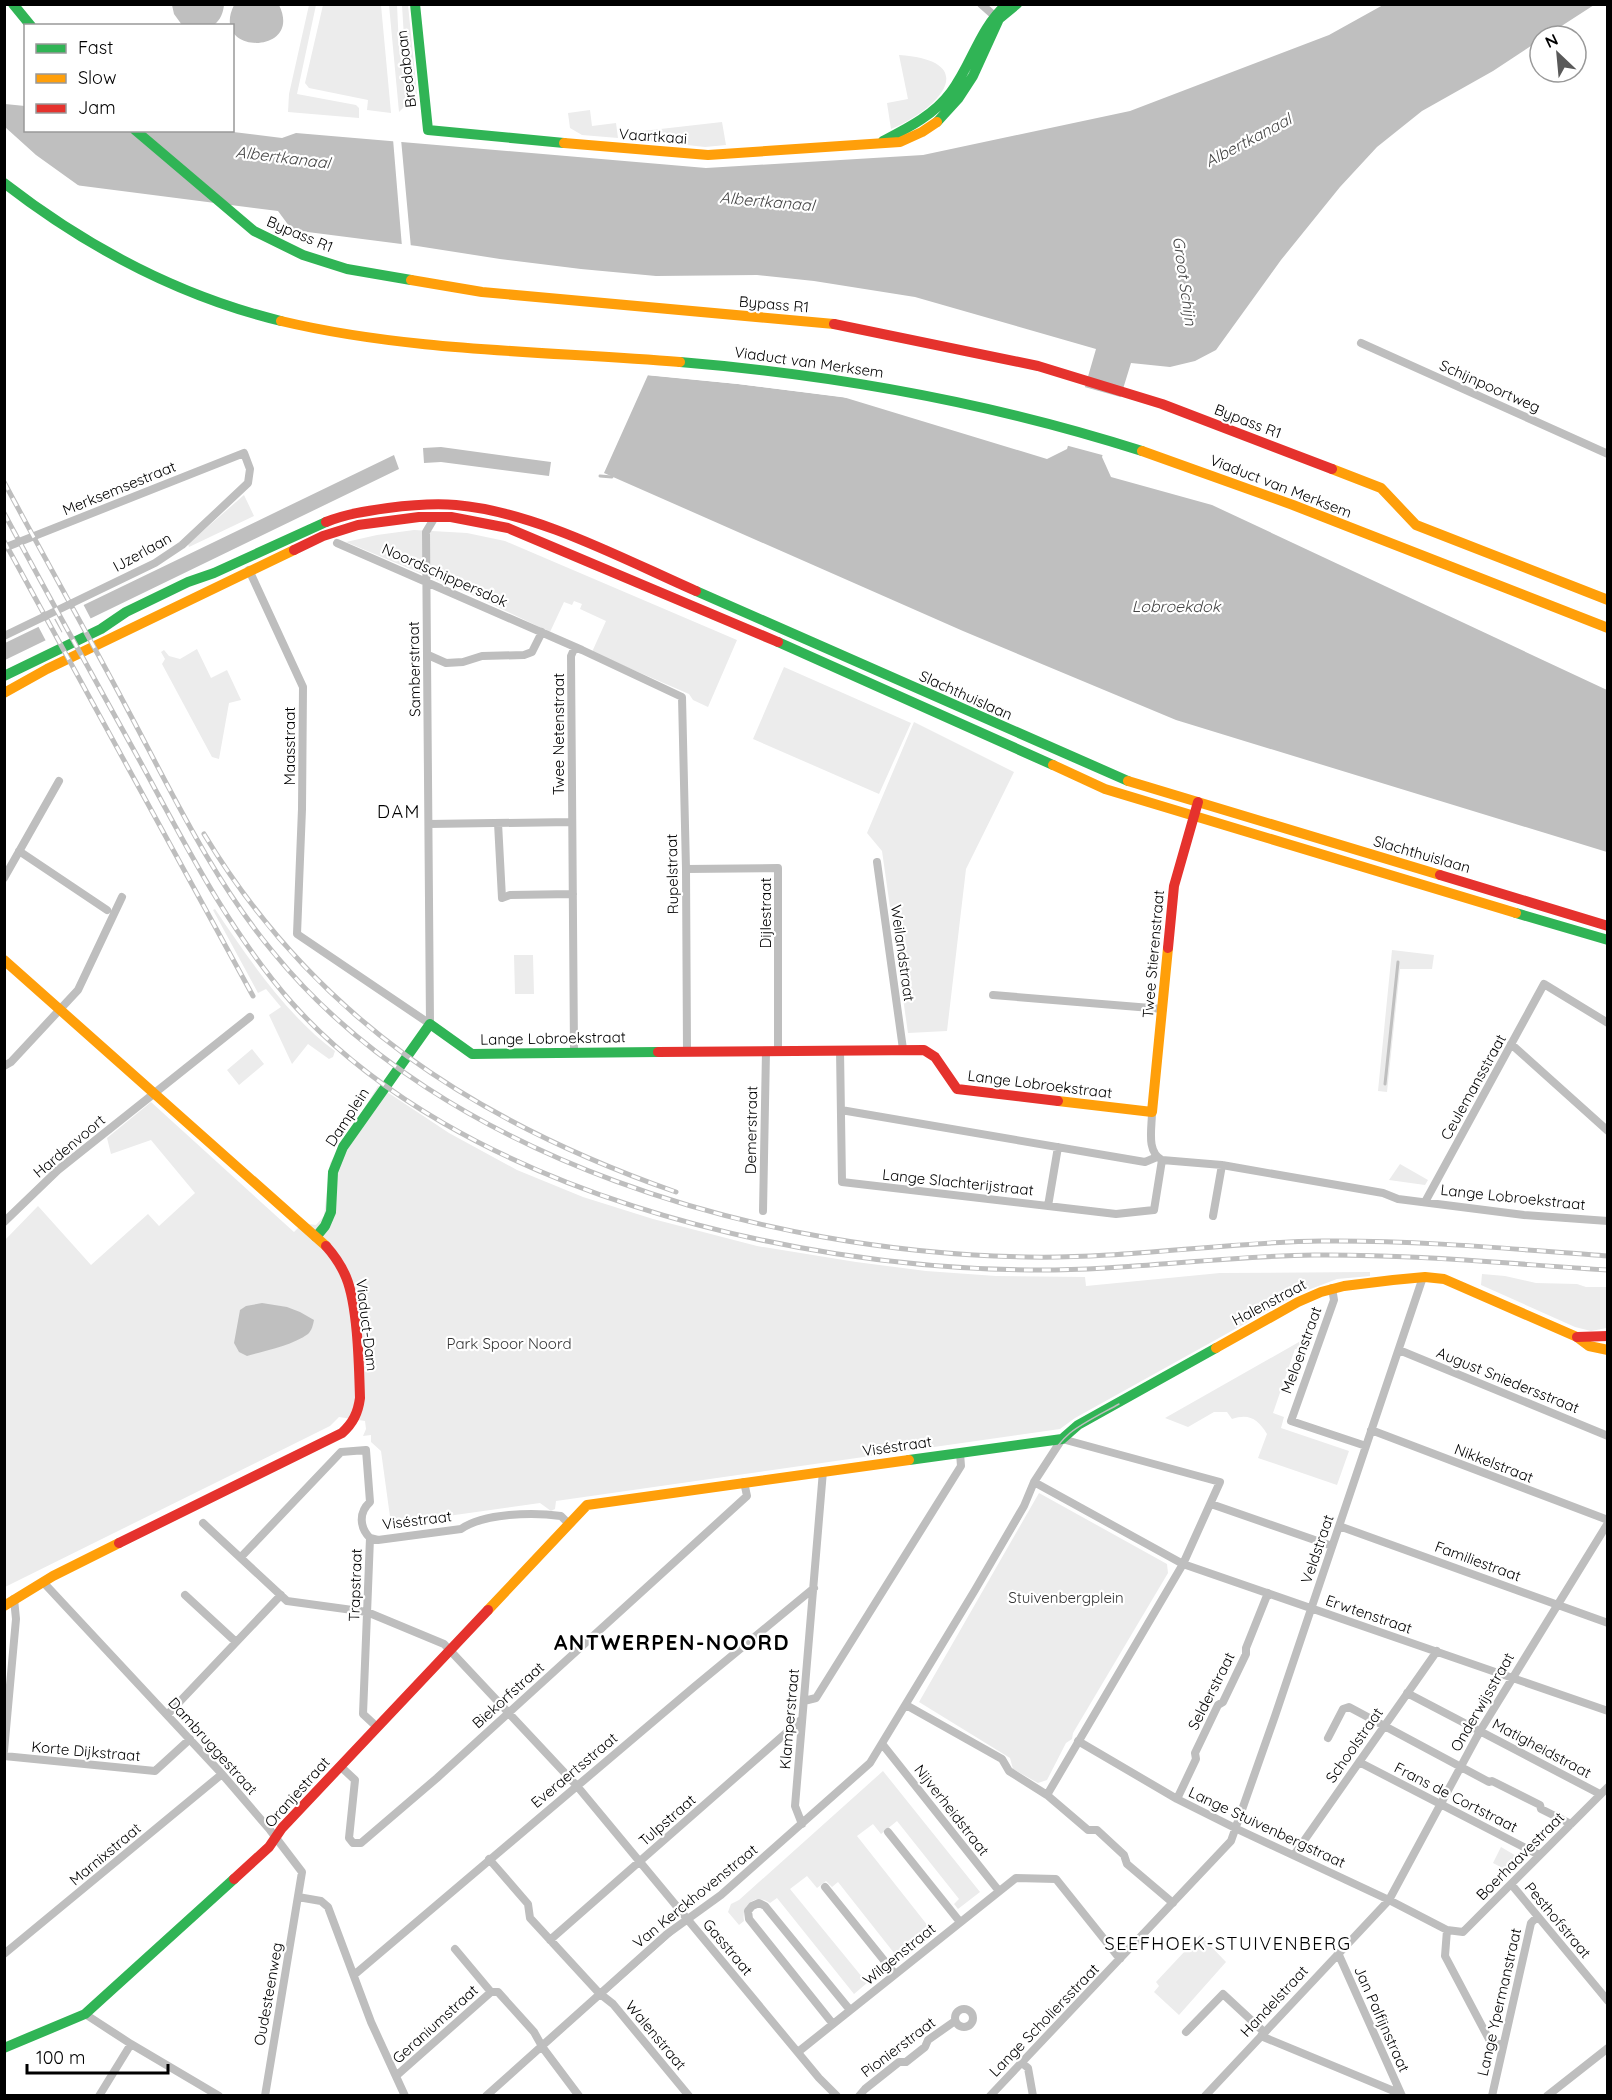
<svg xmlns="http://www.w3.org/2000/svg" width="1612" height="2100" viewBox="0 0 1612 2100" font-family="Quicksand,sans-serif">
<rect width="100%" height="100%" fill="#fff"/>
<path fill="#ececec" d="M309,5H316L297,94L356,105L359,108V118L288,112L289,94Z
M323,5H381L391,113L367,110L368,100L309,88L305,83Z
M389,5H397L399,47L407,100L406,105L399,112Z
M402,5H408L418,104L404,38Z
M899,55C983,61 939,109 891,129L887,103L908,99Z
M590,110L592,126L616,123L618,138L582,135L570,128L568,113Z
M722,122L726,145L705,147L634,139V132Z
M244,495L254,516L189,547L188,544Z
M414,530L467,533L505,541L737,640L708,707L693,700L689,694L592,652L606,621L580,609L582,604L574,601L572,605L564,602L550,632L470,594L346,542L377,535Z
M197,649L211,678L227,670L241,700L229,703L219,759L212,757L162,664L165,659L161,652L164,650L169,656L180,659Z
M784,667L911,723L879,794L753,739Z
M914,722L1014,772L966,869L947,1031L908,1033L882,851L867,833Z
M215,909C248,958 287,1016 335,1051L333,1057L329,1059L308,1044L292,1064L269,1015L281,1007L266,989L258,993L213,910Z
M1392,950L1434,955L1432,969H1400L1387,1092L1378,1091Z
M514,955H533L534,994H515Z
M252,1049L264,1064L239,1085L227,1070Z
M378,1086L449,1133L517,1170L583,1197L653,1219L757,1246L856,1262L926,1271L996,1276L1085,1277L1086,1286L1220,1273L1370,1272V1276L1337,1279L1300,1293L1075,1418L1060,1429L556,1501L555,1509L551,1511L540,1503L391,1524L381,1451L371,1442V1435L363,1436L366,1429L365,1421L339,1417L330,1426L5,1587V1240L38,1206L91,1265L148,1214L159,1226L195,1193L151,1140L111,1154L107,1138L151,1102L294,1232L305,1221L308,1224L316,1225L324,1216L330,1163Z
M1400,1164L1428,1180L1425,1185L1389,1180Z
M1482,1274L1505,1276L1536,1283L1577,1284L1586,1287H1607V1328L1591,1331L1575,1327L1481,1285Z
M1313,1334L1306,1351L1295,1349L1273,1413L1284,1417L1281,1428L1349,1451L1337,1485L1258,1458L1267,1434C1258,1419 1249,1413 1232,1419L1227,1412H1214L1188,1427L1165,1418Z
M1039,1493L1167,1564L1168,1573L1073,1733L1072,1739L1066,1743L1047,1780L1038,1783L1013,1769L1010,1758L919,1702Z
M883,1771L980,1892L958,1909L954,1904L959,1899L897,1821L881,1834L873,1824L857,1836L932,1931L898,1958L838,1882L832,1887L826,1881L817,1888L807,1876L790,1889L867,1983L854,1994L777,1898L770,1903C756,1893 741,1904 744,1921L739,1925L728,1912L731,1904L739,1900Z
M1501,1847L1523,1860L1510,1872L1493,1863Z
M1200,1935L1226,1962L1179,2015L1154,1992L1159,1986L1156,1982Z"/>
<path fill="#bfbfbf" d="M172,5H224C223,13 221,19 214,25H182L174,14Z
M234,5H279C304,55 209,56 234,5Z
M1383,5H1594L1546,36H1540V40L1493,71L1422,111L1377,147L1340,187L1281,260L1216,350L1195,361L1170,367L1131,363L1102,457L1111,477L1212,505L1607,690V852L1176,720L963,631L604,473L648,375L738,384L843,397L1047,459L1067,449L1096,349L915,297L814,281L757,275L656,276L581,269L500,259L417,246L292,230L278,211L5,176V104L25,106L26,130H217L282,138L296,133L706,168L923,155L1130,111L1329,35Z
M441,447L551,462L549,476L441,462L424,463L423,448Z
M394,455L399,469L5,660V643Z
M262,1303L287,1307L300,1312L314,1320C313,1325 312,1330 308,1334C293,1345 265,1351 247,1356L239,1352L234,1343L240,1310L246,1306Z"/>
<path fill="#fff" d="M5,127L36,155L82,188L4,179Z
M393,139H401L411,248L402,247Z
M648,372L739,381L844,394L864,400L738,384L645,375Z
M1081,386L1124,398L1106,456L1065,445Z
M82,602L92,621L64,635L54,616Z
M53,617L63,635L47,643L37,624Z"/>
<g fill="none" stroke-linecap="round" stroke-linejoin="round">
<path stroke="#bfbfbf" stroke-width="3" d="M600,476L612,477
M1385,1084L1398,962"/>
<path stroke="#bebebe" stroke-width="8" d="M981,4L998,19
M1361,343L1608,454
M337,543L582,650L682,697L686,869L687,1052
M4,548L244,453L250,469L248,483L182,545L155,563L4,636
M249,570L303,687L302,809L297,934L430,1024
M428,655L446,663L463,662L482,656L524,655L532,652L542,632
M498,823L502,898L510,895L573,894
M429,824L572,822
M19,851L107,910
M877,862L903,1049
M686,869L778,868V1050
M4,878L59,781
M993,995L1163,1009
M430,1024L426,532L435,517
M1511,1044L1608,1131
M840,1050L842,1182L1116,1214L1154,1210L1162,1160
M574,1052L571,656L575,647
M4,1066L11,1062L78,990L122,897
M841,1110L1145,1162L1157,1157
M1152,1112C1152,1128 1146,1152 1162,1160L1222,1165L1383,1193L1398,1199L1524,1215L1608,1221
M1425,1202L1544,984L1608,1023
M1048,1206L1058,1147
M763,1211L766,1051
M1213,1216L1222,1165
M4,1222L58,1170L250,1017
M1332,1288L1334,1300L1291,1421L1366,1446
M1399,1350L1608,1436
M1371,1430L1608,1520
M1034,1482L1183,1564L1608,1711
M1211,1504L1332,1546
M203,1523L287,1601L367,1612L444,1644L577,1786L819,2078L837,2096
M1339,1526L1608,1623
M370,1538L378,1540L461,1529C484,1513 533,1512 561,1516L569,1524
M241,1557L341,1452L366,1450L370,1502C358,1513 360,1528 370,1538L363,1714L377,1727
M43,1582L222,1774L270,1830L302,1872L265,2096
M185,1595L236,1642
M1407,1693L1600,1794
M804,1701L816,1698L961,1466L960,1453
M906,1705L1002,1759L1009,1771L1047,1795L1088,1830H1097L1124,1855L1127,1864L1173,1903
M167,1715L281,1595
M1328,1738L1343,1709L1349,1707L1489,1782L1492,1781L1540,1805L1541,1809L1571,1824
M1078,1741L1177,1799L1237,1829L1389,1900L1447,1930L1463,1932L1608,1787
M883,1745L999,1891
M4,1751L16,1619L14,1599
M4,1756L155,1771L190,1739
M1359,1762L1539,1855
M340,1766L355,1780L349,1838L353,1843H361L437,1778L747,1496L744,1482
M1177,1799L1196,1759L1195,1753L1218,1705L1223,1702L1246,1654V1648L1268,1593
M802,1824L795,1806L823,1471
M888,1832L960,1922
M1294,1855L1437,1651
M489,1859L528,1904L530,1918L599,1993L613,2004L689,2096
M1511,1884L1608,2001
M825,1887L895,1974
M298,1897L321,1901L328,1907L371,2022L405,2096
M1447,1930L1445,1956L1491,2043L1503,2045
M550,1940L802,1719
M455,1949L491,1992H498L534,2032L543,2048L579,2096
M1338,1953L1402,2096
M4,1954L222,1774
M354,1975L694,1687L814,1588
M955 2018a9 9 0 1 1 18 0a9 9 0 1 1-18 0Z
M85,2014L131,2044L219,2096
M833,2024L749,1919L748,1911L752,1906L759,1903L765,1906L850,2010
M1186,2032L1223,1994L1264,2032
M1261,2036L1401,2094
M798,2052L1016,1878L1056,1879L1120,1959
M1022,2063L1028,2068L1033,2096
M396,2076L491,1992
M99,2096L131,2044
M486,2096L667,1934L721,1895L870,1763L975,1590L1024,1506L1034,1482L1062,1439L1220,1482L1183,1564L1047,1795
M859,2096L865,2089L899,2062H906L925,2047L928,2040L955,2021
M990,2096L1231,1841L1275,1716L1423,1277
M1205,2096L1389,1900L1480,1731L1608,1523
M1492,2096L1531,1923L1537,1917
M1547,2096L1608,2048"/>
<path stroke="#30b455" stroke-width="10" d="M13,4L31,26
M415,4L428,130L564,143
M937,122L958,99L973,76L999,19L1017,4
M135,130L254,231L303,255L347,269L411,280
M883,141C908,128 934,115 951,92C972,64 979,29 1006,5
M4,183C88,248 178,296 281,321
M680,362C838,375 992,403 1142,451
M696,591L1128,781
M778,642L1053,765
M4,676L101,629L126,612L188,582L214,573L326,522
M1516,913L1608,940
M316,1237L325,1226L331,1212L333,1172L343,1147L430,1024L472,1054L658,1052
M909,1460L1062,1439L1078,1425L1216,1348
M4,2048L85,2014L234,1879"/>
<path stroke="#ff9f0a" stroke-width="10" d="M564,143L708,155L900,142L922,132L937,122
M411,280L482,292L834,324
M281,321C412,352 547,351 680,362
M1142,451L1293,505L1608,628
M1332,469L1381,488L1416,525L1608,600
M4,693L47,669L294,550
M1053,765L1105,789L1516,913
M1128,781L1440,875
M4,960L326,1246
M1058,1101L1152,1112L1168,948
M1216,1348L1298,1302L1321,1292L1344,1286L1393,1280L1425,1277L1444,1279L1577,1337L1589,1346L1608,1350
M4,1606L53,1576L119,1543
M488,1610L587,1505L909,1460"/>
<path stroke="#e5322d" stroke-width="10" d="M834,324L1038,366L1162,404L1332,469
M326,522C346,514 366,511 388,508C411,505 433,503 456,505C536,512 623,559 696,591
M294,550L323,536L358,525L419,517H451L508,528L778,642
M1440,875L1608,926
M1168,948L1174,886L1198,802
M658,1052L924,1050L935,1057L957,1089L1058,1101
M1577,1337L1608,1336
M119,1543L342,1433C353,1423 358,1413 360,1398C359,1366 358,1306 346,1277C341,1265 334,1255 326,1246
M234,1879L269,1847L282,1828L488,1610"/>
<path stroke="#bebebe" stroke-width="1.5" d="M489,2096L679,1928L719,1899L873,1762L1018,1522C1035,1493 1043,1456 1070,1433C1084,1422 1103,1413 1119,1404"/>
<g stroke="#bebebe" stroke-width="5">
<path id="rail" d="M4,482C46,561 90,638 131,716C174,797 214,881 273,952C443,1161 767,1253 1027,1257C1126,1259 1224,1242 1322,1241C1417,1240 1513,1249 1608,1256
M4,513C49,597 95,680 141,763C186,846 229,931 292,1003C459,1190 788,1268 1030,1270C1125,1271 1219,1256 1314,1255C1412,1254 1510,1264 1608,1270
M4,541L253,996
M204,834C315,1018 476,1122 676,1192"/>
</g>
<use href="#rail" stroke="#fff" stroke-width="3" stroke-dasharray="9" stroke-linecap="butt"/>
</g>
<g text-anchor="middle" dominant-baseline="central" stroke-width="4.5" stroke-linejoin="round" paint-order="stroke">
<g font-size="15" fill="#000" stroke="#fff">
<text transform="translate(406 69) rotate(-97)">Bredabaan</text>
<text transform="translate(653 136) rotate(4)">Vaartkaai</text>
<text transform="translate(300 234) rotate(23)">Bypass R1</text>
<text transform="translate(774 304) rotate(5)">Bypass R1</text>
<text transform="translate(809 362) rotate(8)">Viaduct van Merksem</text>
<text transform="translate(1490 386) rotate(24)">Schijnpoortweg</text>
<text transform="translate(1248 421) rotate(21)">Bypass R1</text>
<text transform="translate(1281 486) rotate(21)">Viaduct van Merksem</text>
<text transform="translate(119 488) rotate(-22)">Merksemsestraat</text>
<text transform="translate(142 552) rotate(-29)">IJzerlaan</text>
<text transform="translate(445 575) rotate(24)">Noordschippersdok</text>
<text transform="translate(414 669) rotate(-91)">Samberstraat</text>
<text transform="translate(966 695) rotate(24)">Slachthuislaan</text>
<text transform="translate(558 734) rotate(-90)">Twee Netenstraat</text>
<text transform="translate(289 746) rotate(-90)">Maasstraat</text>
<text transform="translate(1422 854) rotate(16)">Slachthuislaan</text>
<text transform="translate(672 874) rotate(-91)">Rupelstraat</text>
<text transform="translate(765 913) rotate(-90)">Dijlestraat</text>
<text transform="translate(903 953) rotate(82)">Weilandstraat</text>
<text transform="translate(1153 954) rotate(-85)">Twee Stierenstraat</text>
<text transform="translate(553 1038) rotate(-1)">Lange Lobroekstraat</text>
<text transform="translate(1040 1084) rotate(7)">Lange Lobroekstraat</text>
<text transform="translate(1473 1087) rotate(-61)">Ceulemansstraat</text>
<text transform="translate(347 1117) rotate(-57)">Damplein</text>
<text transform="translate(751 1130) rotate(-89)">Demerstraat</text>
<text transform="translate(69 1146) rotate(-40)">Hardenvoort</text>
<text transform="translate(958 1182) rotate(6)">Lange Slachterijstraat</text>
<text transform="translate(1513 1197) rotate(6)">Lange Lobroekstraat</text>
<text transform="translate(1269 1302) rotate(-28)">Halenstraat</text>
<text transform="translate(367 1325) rotate(83)">Viaduct-Dam</text>
<text transform="translate(1301 1350) rotate(-70)">Meloenstraat</text>
<text transform="translate(1508 1380) rotate(22)">August Sniedersstraat</text>
<text transform="translate(897 1446) rotate(-8)">Viséstraat</text>
<text transform="translate(1494 1463) rotate(21)">Nikkelstraat</text>
<text transform="translate(417 1520) rotate(-7)">Viséstraat</text>
<text transform="translate(1317 1549) rotate(-71)">Veldstraat</text>
<text transform="translate(1478 1561) rotate(20)">Familiestraat</text>
<text transform="translate(355 1585) rotate(-88)">Trapstraat</text>
<text transform="translate(1369 1614) rotate(19)">Erwtenstraat</text>
<text transform="translate(1211 1691) rotate(-63)">Selderstraat</text>
<text transform="translate(508 1695) rotate(-42)">Biekorfstraat</text>
<text transform="translate(1482 1702) rotate(-60)">Onderwijsstraat</text>
<text transform="translate(789 1719) rotate(-85)">Klamperstraat</text>
<text transform="translate(1354 1745) rotate(-55)">Schoolstraat</text>
<text transform="translate(213 1746) rotate(48)">Dambruggestraat</text>
<text transform="translate(1542 1748) rotate(28)">Matigheidstraat</text>
<text transform="translate(86 1751) rotate(5)">Korte Dijkstraat</text>
<text transform="translate(574 1770) rotate(-40)">Everaertsstraat</text>
<text transform="translate(297 1792) rotate(-48)">Oranjestraat</text>
<text transform="translate(1456 1797) rotate(27)">Frans de Cortstraat</text>
<text transform="translate(952 1810) rotate(52)">Nijverheidstraat</text>
<text transform="translate(667 1820) rotate(-41)">Tulpstraat</text>
<text transform="translate(1267 1827) rotate(25)">Lange Stuivenbergstraat</text>
<text transform="translate(105 1854) rotate(-40)">Marnixstraat</text>
<text transform="translate(1520 1856) rotate(-45)">Boerhaavestraat</text>
<text transform="translate(695 1896) rotate(-39)">Van Kerckhovenstraat</text>
<text transform="translate(1558 1920) rotate(50)">Pesthofstraat</text>
<text transform="translate(728 1947) rotate(50)">Gasstraat</text>
<text transform="translate(899 1954) rotate(-39)">Wilgenstraat</text>
<text transform="translate(268 1994) rotate(-80)">Oudesteenweg</text>
<text transform="translate(1274 2001) rotate(-47)">Handelstraat</text>
<text transform="translate(1499 2002) rotate(-77)">Lange Ypermanstraat</text>
<text transform="translate(1382 2019) rotate(66)">Jan Palfijnstraat</text>
<text transform="translate(1044 2020) rotate(-46)">Lange Scholiersstraat</text>
<text transform="translate(435 2024) rotate(-42)">Geraniumstraat</text>
<text transform="translate(656 2035) rotate(50)">Walenstraat</text>
<text transform="translate(898 2047) rotate(-37)">Pionierstraat</text>
</g>
<g font-size="15" fill="#333" stroke="#fff">
<text x="509" y="1343">Park Spoor Noord</text>
<text x="1066" y="1597">Stuivenbergplein</text>
</g>
<g font-size="16" font-style="italic" fill="#444" stroke="#fff">
<text transform="translate(1248 140) rotate(-28)">Albertkanaal</text>
<text transform="translate(283 157) rotate(7)">Albertkanaal</text>
<text transform="translate(767 201) rotate(5)">Albertkanaal</text>
<text transform="translate(1185 281) rotate(82)">Groot Schijn</text>
<text x="1176" y="606">Lobroekdok</text>
</g>
<g font-size="18" letter-spacing="1.5" fill="#000" stroke="#fff">
<text x="399" y="811">DAM</text>
<text x="1228" y="1943">SEEFHOEK-STUIVENBERG</text>
</g>
<g font-size="21" font-weight="bold" letter-spacing="1.5" fill="#000" stroke="#fff">
<text x="672" y="1642">ANTWERPEN-NOORD</text>
</g>
</g>
<rect width="1612" height="2100" fill="none" stroke="#000000" stroke-width="12"/>
<rect x="24" y="24" width="210" height="108" fill="#ffffff" stroke="#999999" stroke-width="1.5"/>
<rect x="36" y="44" width="30" height="9" fill="#30b455" stroke="#999999" stroke-width="1.5"/>
<text x="78" y="54" font-size="18" fill="#000000">Fast</text>
<rect x="36" y="74" width="30" height="9" fill="#ff9f0a" stroke="#999999" stroke-width="1.5"/>
<text x="78" y="84" font-size="18" fill="#000000">Slow</text>
<rect x="36" y="104" width="30" height="9" fill="#e5322d" stroke="#999999" stroke-width="1.5"/>
<text x="78" y="114" font-size="18" fill="#000000">Jam</text>
<g transform="translate(1558 54) rotate(334)"><circle r="28" fill="#ffffff" stroke="#999999" stroke-width="1.5"/>
<path d="M0-4.5L10 22L0 15L-10 22Z" fill="#595959"/>
<text y="-9" font-size="16" font-weight="bold" text-anchor="middle" fill="#000000">N</text>
</g>
<path d="M27 2064v9h141v-9" fill="none" stroke="#000000" stroke-width="3"/>
<text x="36" y="2064" font-size="18" fill="#000000" stroke="#ffffff" stroke-width="4.5" paint-order="stroke">100 m</text>
</svg>
